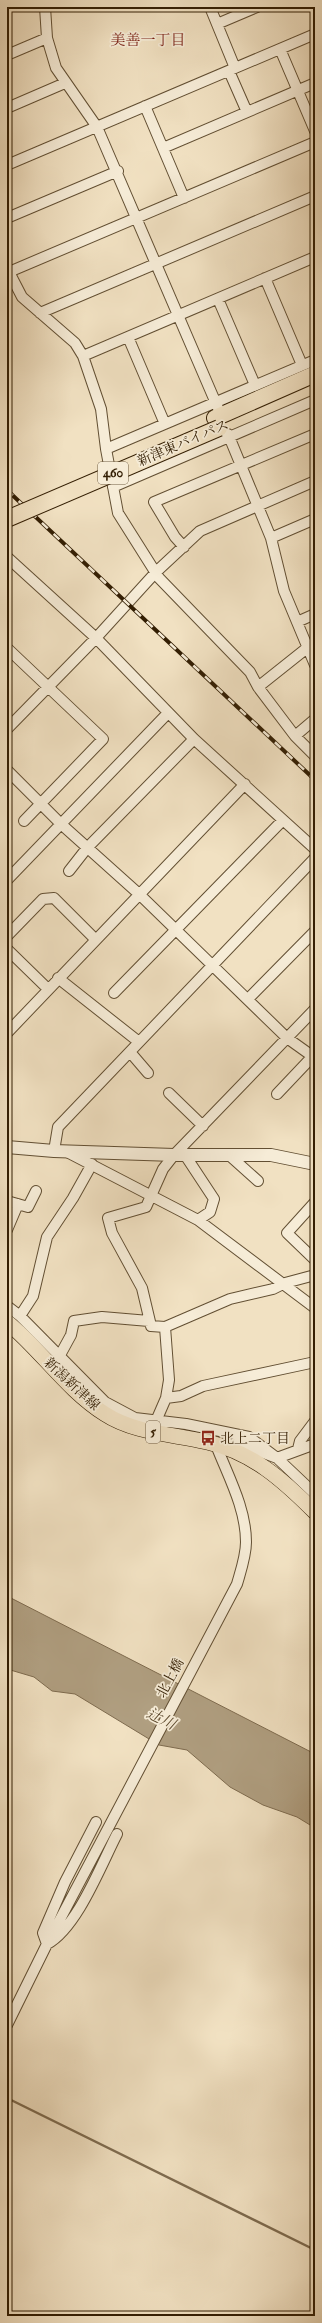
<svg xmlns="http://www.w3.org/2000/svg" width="322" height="2323" viewBox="0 0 322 2323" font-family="'IM FELL Double Pica','Noto Serif JP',serif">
<rect width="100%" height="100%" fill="#f1e1c2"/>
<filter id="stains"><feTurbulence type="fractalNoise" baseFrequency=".005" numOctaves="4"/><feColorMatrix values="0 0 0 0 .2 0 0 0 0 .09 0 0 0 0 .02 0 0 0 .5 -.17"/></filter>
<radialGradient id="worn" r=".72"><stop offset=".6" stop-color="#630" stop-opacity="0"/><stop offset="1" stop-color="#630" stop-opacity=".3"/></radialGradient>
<path fill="#b09f81" stroke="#7e6b4f" d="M7,1596L315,1754V1828L297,1817L263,1805L230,1787L187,1750L159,1745L75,1694L52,1691L34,1677L7,1669Z"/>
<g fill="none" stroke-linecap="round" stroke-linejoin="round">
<path stroke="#7e6b4f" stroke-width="2.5" d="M7,2098L315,2250"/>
<g stroke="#624f33" stroke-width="12">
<path id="minor" d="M45,7L47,38L56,68L97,127L218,408
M210,7L235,68
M217,24L257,7
M280,49L315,131
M7,55L47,38
M229,71L247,112
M145,106L184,198
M7,108L65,83
M163,148L315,83
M7,165L315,34
M7,218L118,171
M7,268L22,297L75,343L83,356L101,409L106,449L118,513L159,578L250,672L258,687L295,736L315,719
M9,272L315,142
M265,278L302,365
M218,299L255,385
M40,313L315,196
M128,337L165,424
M83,356L315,257
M228,434L271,538L284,591L315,665
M106,449L315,360
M113,487L315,400
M271,538L315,519
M184,547L175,537L154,502L315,434
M7,557L96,638L194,739L315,849
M297,622L315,614
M7,648L103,739L24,821
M258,687L307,648
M7,729L96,638L156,572L200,531L315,481
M295,736L315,756
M7,770L61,824L139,894L287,1038L315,1058
M69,871L87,848L194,739
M7,880L168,713
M7,936L43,899L54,898L95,939
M7,949L48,989
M58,978L139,1042
M114,993L283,820
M248,999L315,931
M315,1009L174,1155L163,1169L146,1207L108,1218L112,1233L142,1288L151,1326L165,1327L230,1299L273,1289L285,1283L315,1275
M7,1033L245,784
M130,1052L148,1073
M169,1093L203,1126
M277,1094L313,1056
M54,1151L58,1127L315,858
M67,1152L198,1220L315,1308
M185,1155L214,1199L210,1212L198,1220
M229,1155L258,1181
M7,1201L28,1207L36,1191
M315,1202L287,1233L315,1260
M7,1230L18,1204
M7,1306L20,1316L105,1402L135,1418L186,1424L249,1437L277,1458L315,1494
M20,1316L33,1296L47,1237L73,1198L92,1164
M59,1357L71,1335L74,1321L102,1317L149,1321
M166,1398L181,1396L203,1386L315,1362
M161,1423L156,1421L166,1398L169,1380L165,1327
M298,1449L300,1441L315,1421
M96,1822L65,1882L43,1933L47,1944C77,1928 101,1865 117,1834
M7,2025L47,1944L237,1584C241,1570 246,1556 246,1542C246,1508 228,1476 216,1445L240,1444L277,1458L315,1444"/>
</g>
<g stroke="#624f33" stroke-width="14">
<path id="tertiary" d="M7,1147L54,1151L174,1155H271L315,1164"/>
</g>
<g stroke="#331e03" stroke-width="16">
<path id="primary" d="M7,1322C41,1350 67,1390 105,1414C134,1433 173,1434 207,1442C252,1452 283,1480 315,1512"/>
</g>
<g stroke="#331e03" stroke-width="18">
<path id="trunk" d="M215,418L315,374"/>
</g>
<use href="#minor" stroke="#f6ecd7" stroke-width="10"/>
<use href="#tertiary" stroke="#f6ecd7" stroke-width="12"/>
<use href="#primary" stroke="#f1e1c2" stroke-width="15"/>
<use href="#trunk" stroke="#f1e1c2" stroke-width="16"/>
<g stroke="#331e03" stroke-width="4">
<path id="rail" d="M7,490L315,780"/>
</g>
<use href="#rail" stroke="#f6ecd7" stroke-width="2.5" stroke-dasharray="8" stroke-linecap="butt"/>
<g stroke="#331e03" stroke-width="18" stroke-linecap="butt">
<path id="trunk-bridge" d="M7,519L219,428"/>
</g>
<use href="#trunk-bridge" stroke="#f1e1c2" stroke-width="16"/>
</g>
<defs>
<g id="bus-bare" transform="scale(1.2)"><path d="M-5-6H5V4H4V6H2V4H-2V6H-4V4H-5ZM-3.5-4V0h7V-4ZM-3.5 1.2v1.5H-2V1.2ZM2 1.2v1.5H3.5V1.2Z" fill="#8f2418" stroke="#f6ecd7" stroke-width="2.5" paint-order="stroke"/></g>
</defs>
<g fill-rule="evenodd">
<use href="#bus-bare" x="208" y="1438"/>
</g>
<g text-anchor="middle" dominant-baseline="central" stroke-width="3.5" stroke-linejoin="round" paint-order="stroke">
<g fill="#f6ecd7" stroke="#6e5c43" stroke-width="1">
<rect x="98" y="462" width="30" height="22" rx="3"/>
<rect x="146" y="1421" width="14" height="22" rx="3"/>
</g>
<g font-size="13" font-weight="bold" fill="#331e03">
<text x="113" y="473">460</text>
<text x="153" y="1432">5</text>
</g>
<g font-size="14" fill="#331e03" stroke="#f6ecd7">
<text transform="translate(183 443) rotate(-23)">新津東バイパス</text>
<text transform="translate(72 1384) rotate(43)">新潟新津線</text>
<text transform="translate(170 1678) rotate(-62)">北上橋</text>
</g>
<g font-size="14" fill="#331e03" stroke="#f6ecd7" text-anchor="start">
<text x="220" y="1438">北上二丁目</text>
</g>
<g font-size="15" fill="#7a1f14" stroke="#f6ecd7">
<text x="148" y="40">美善一丁目</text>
</g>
<g font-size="15" font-style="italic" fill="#5f4b2f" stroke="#f6ecd7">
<text transform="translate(161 1719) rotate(27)">辻川</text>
</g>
</g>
<rect width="322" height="2323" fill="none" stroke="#f1e1c2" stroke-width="24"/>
<rect x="8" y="8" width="306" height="2307" fill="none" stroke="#331e03" stroke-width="2"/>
<rect x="12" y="12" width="298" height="2299" fill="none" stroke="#331e03"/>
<rect width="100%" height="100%" filter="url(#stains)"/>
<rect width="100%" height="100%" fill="url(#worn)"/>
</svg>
